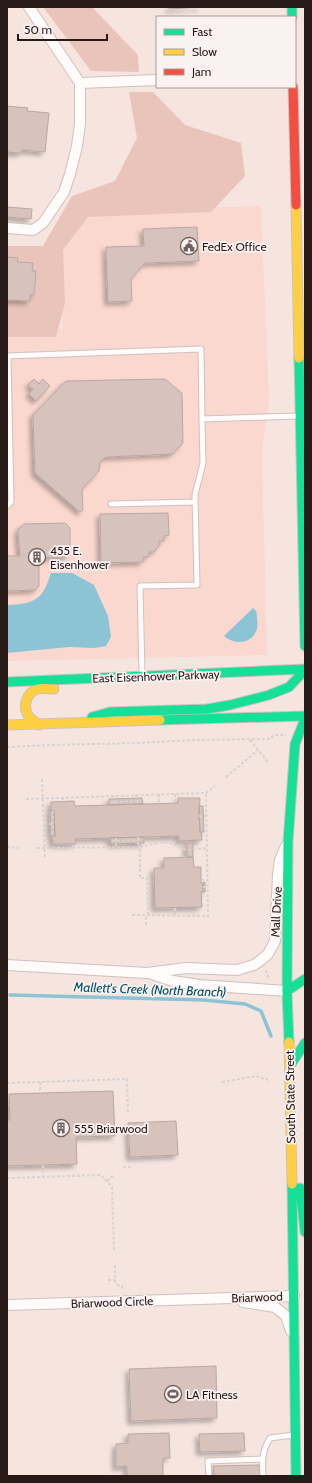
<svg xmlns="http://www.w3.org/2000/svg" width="312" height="1483" viewBox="0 0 312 1483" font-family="Cabin,sans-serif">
<defs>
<filter id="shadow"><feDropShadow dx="-3.5" dy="3.5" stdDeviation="2" flood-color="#0004"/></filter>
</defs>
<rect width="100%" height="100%" fill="#f6e4df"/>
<path fill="#fad8cf" d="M261,206L269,399L262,453L267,655L7,661V330L63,329L59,250L63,236L94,211Z"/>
<path fill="#e9c4ba" d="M43,7H92L138,55L139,72L91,71Z
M129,92H153L185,125L241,143L245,176L211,212L88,217L63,250L65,303L56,337H7V246H43L72,196L115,181L137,138Z"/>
<path fill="#8dc4d5" d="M51,573H72L94,585L108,616L111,637L106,646L95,648L69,647L7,653V605C34,604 43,600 51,573Z
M253,608C257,611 257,614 257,619C261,640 239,649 224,636Z"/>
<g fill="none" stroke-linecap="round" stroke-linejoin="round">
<path stroke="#8dc4d5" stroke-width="3.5" d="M10,995L204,1000L245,1004L261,1011L271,1036"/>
</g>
<path fill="#d8c2bc" stroke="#b8a9a5" filter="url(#shadow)" d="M169,7H201L169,9Z
M7,106L28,108L27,111L49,113L45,152L22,150L21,153L7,152Z
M7,207L32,209L31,219L7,217Z
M197,227L199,261L145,263L131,279L132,301L108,302L106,247L144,246L143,229Z
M7,257L18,258L17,262L33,263L32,271H36L34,295H30V301L7,300Z
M34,379L39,384L43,379L50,386L36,401L29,394L33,389L28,385Z
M165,379L182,393L183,443L172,454L106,457L100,462L99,471L82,489L83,510L80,512L35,473L33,415L66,381Z
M168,513L169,535L164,536V541H159V546L154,552H149V557H143V562L101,563L100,514Z
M65,523L70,528V552L66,557L39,558V586L35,590L7,591V556H20L18,530L24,524Z
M142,798L143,804L109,805V799Z
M178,798H200L199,816L200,832H201L202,840L179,841V836L75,839L76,844H53L52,836H55L54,811H51V802L74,801L75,806L178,803Z
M199,806H203L204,832H200Z
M50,811H54L55,836H51Z
M144,837V843L111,844L110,838Z
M187,843H193V857H187Z
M193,857L194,867H201V883H203V892H201L202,907L155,908L154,868H164V858Z
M205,882V892H203V883Z
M113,1091L115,1136L76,1137L77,1164L7,1166V1120H10L9,1094Z
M176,1121L178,1155L130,1157L128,1123Z
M216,1366L217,1418L131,1421L129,1369Z
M169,1433L170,1458H163V1476H127V1466L116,1467V1444L128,1443V1434Z
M244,1433L245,1451L200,1452L199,1434Z
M259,1465L260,1476H214L213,1466Z"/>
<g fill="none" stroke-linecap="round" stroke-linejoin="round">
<g stroke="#cfc1bd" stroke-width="7">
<path id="lane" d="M7,356L201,349L202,419
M111,504L195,502
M7,506L11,502L8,356
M142,675L140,586L197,585L195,495L203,463L202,419L298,416
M209,1476L208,1461L262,1459
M263,1476C262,1461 262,1451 270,1438L294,1435"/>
</g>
<g stroke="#cfc1bd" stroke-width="12">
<path id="street" d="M80,83L157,80
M7,228L33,230L43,223L64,192L70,174L77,146L80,124V83L29,7
M7,965L147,973L186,968L237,970L254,965L261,960L268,954L275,941L278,875L280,860L286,846
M149,973L173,981L199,985L287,991
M243,1302L275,1307L286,1316L291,1331
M7,1305L294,1296"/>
</g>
<g stroke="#cfc1bd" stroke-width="11">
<path id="fast" d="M292,7V17
M299,358L305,646
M7,682L305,669
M92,717L110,712L207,709L230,705L269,695L289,687L305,670
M160,720L305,716
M287,991L305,979
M289,1042L287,991L288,842L295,744L305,719
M290,1066L305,1043
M292,1184L296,1476
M300,1188L305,1232"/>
</g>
<g stroke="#cfc1bd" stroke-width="11">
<path id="slow" d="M296,205L299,358
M7,725L160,720
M39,725C36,722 32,720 29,717C22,707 26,692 38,689C43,688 49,689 54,689
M289,1042L292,1184"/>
</g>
<g stroke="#cfc1bd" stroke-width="11">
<path id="jam" d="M293,87L296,205"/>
</g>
<path stroke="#d8d3d1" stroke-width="2" stroke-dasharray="3 2" stroke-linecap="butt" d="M250,740L268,762
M7,747L50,745L138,743L194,740L270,739L274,735H286
M226,777L258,750
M42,779L45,857
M159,794V803
M175,794V803
M136,795L137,804
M114,796V805
M63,797V802
M26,799L206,793L215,786
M110,802L141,801
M53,811L52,834L53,836
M199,816H206
M44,824H52
M138,837V847
M116,838V847
M112,841L141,840
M7,847L19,848
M140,847L161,842L170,843L186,850L207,848
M37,848L140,847V878H147L148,915
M201,880H208
M203,887H208
M175,908V915
M132,915L208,916L206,793
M146,925V915
M266,970L269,979
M40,1082V1093
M222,1082L256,1076L268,1080
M7,1083L127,1079L128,1113
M43,1165V1177
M123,1167H131
M7,1178L101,1175L112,1187L114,1251
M107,1181L114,1175
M115,1265V1282L118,1285L122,1286L123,1290
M108,1280H115"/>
<use href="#lane" stroke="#fefbfa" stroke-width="5"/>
<use href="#street" stroke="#fefbfa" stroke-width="10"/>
<use href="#fast" stroke="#16e098" stroke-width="9"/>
<use href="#slow" stroke="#ffcf43" stroke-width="9"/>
<use href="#jam" stroke="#f24e42" stroke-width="9"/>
</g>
<defs>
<g id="civic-ring" transform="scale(0.9)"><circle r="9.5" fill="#faf2f0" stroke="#70615d" stroke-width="1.5"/><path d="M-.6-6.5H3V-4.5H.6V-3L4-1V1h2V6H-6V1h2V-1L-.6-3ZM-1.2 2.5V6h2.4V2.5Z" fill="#70615d"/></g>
<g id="building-ring" transform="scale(0.9)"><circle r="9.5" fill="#faf2f0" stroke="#70615d" stroke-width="1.5"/><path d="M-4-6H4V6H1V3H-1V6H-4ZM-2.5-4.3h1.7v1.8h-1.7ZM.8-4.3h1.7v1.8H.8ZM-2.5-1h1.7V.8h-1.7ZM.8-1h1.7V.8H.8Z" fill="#70615d"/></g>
<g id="stadium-ring" transform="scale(0.9)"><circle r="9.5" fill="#faf2f0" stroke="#70615d" stroke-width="1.5"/><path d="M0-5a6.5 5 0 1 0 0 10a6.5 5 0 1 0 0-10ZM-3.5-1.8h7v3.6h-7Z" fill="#70615d"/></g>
</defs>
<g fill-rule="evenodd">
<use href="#civic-ring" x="189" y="246"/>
<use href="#building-ring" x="37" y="557"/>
<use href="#building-ring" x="61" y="1128"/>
<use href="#stadium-ring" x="173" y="1394"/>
</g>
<g text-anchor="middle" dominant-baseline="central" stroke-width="3.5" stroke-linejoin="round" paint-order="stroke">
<g font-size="12" fill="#281a17" stroke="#faf2f0" text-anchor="start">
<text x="202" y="246">FedEx Office</text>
<text x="50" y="550">455 E.<tspan x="50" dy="14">Eisenhower</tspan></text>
<text x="74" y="1128">555 Briarwood</text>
<text x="186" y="1394">LA Fitness</text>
</g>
<g font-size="12" fill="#281a17" stroke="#faf2f0">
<text transform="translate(156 676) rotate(-2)">East Eisenhower Parkway</text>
<text transform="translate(276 912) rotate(-87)">Mall Drive</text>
<text transform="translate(290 1097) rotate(-91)">South State Street</text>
<text transform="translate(257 1297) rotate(-2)">Briarwood</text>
<text transform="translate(112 1302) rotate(-2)">Briarwood Circle</text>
</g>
<g font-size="13" font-style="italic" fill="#005163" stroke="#faf2f0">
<text transform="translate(150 989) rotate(2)">Mallett's Creek (North Branch)</text>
</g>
</g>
<rect width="312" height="1483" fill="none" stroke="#281a17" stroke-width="16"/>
<rect x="156" y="16" width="140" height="72" fill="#faf2f0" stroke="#a69c99"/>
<rect x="164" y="29" width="20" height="6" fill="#16e098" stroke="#a69c99"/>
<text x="192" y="36" font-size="12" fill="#281a17">Fast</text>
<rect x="164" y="49" width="20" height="6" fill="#ffcf43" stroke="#a69c99"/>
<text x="192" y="56" font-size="12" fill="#281a17">Slow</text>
<rect x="164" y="69" width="20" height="6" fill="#f24e42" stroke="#a69c99"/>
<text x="192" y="76" font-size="12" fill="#281a17">Jam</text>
<path d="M18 34v6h89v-6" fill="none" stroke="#281a17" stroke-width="2"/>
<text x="24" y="34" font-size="12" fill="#281a17" stroke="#faf2f0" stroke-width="3" paint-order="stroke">50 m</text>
</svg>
